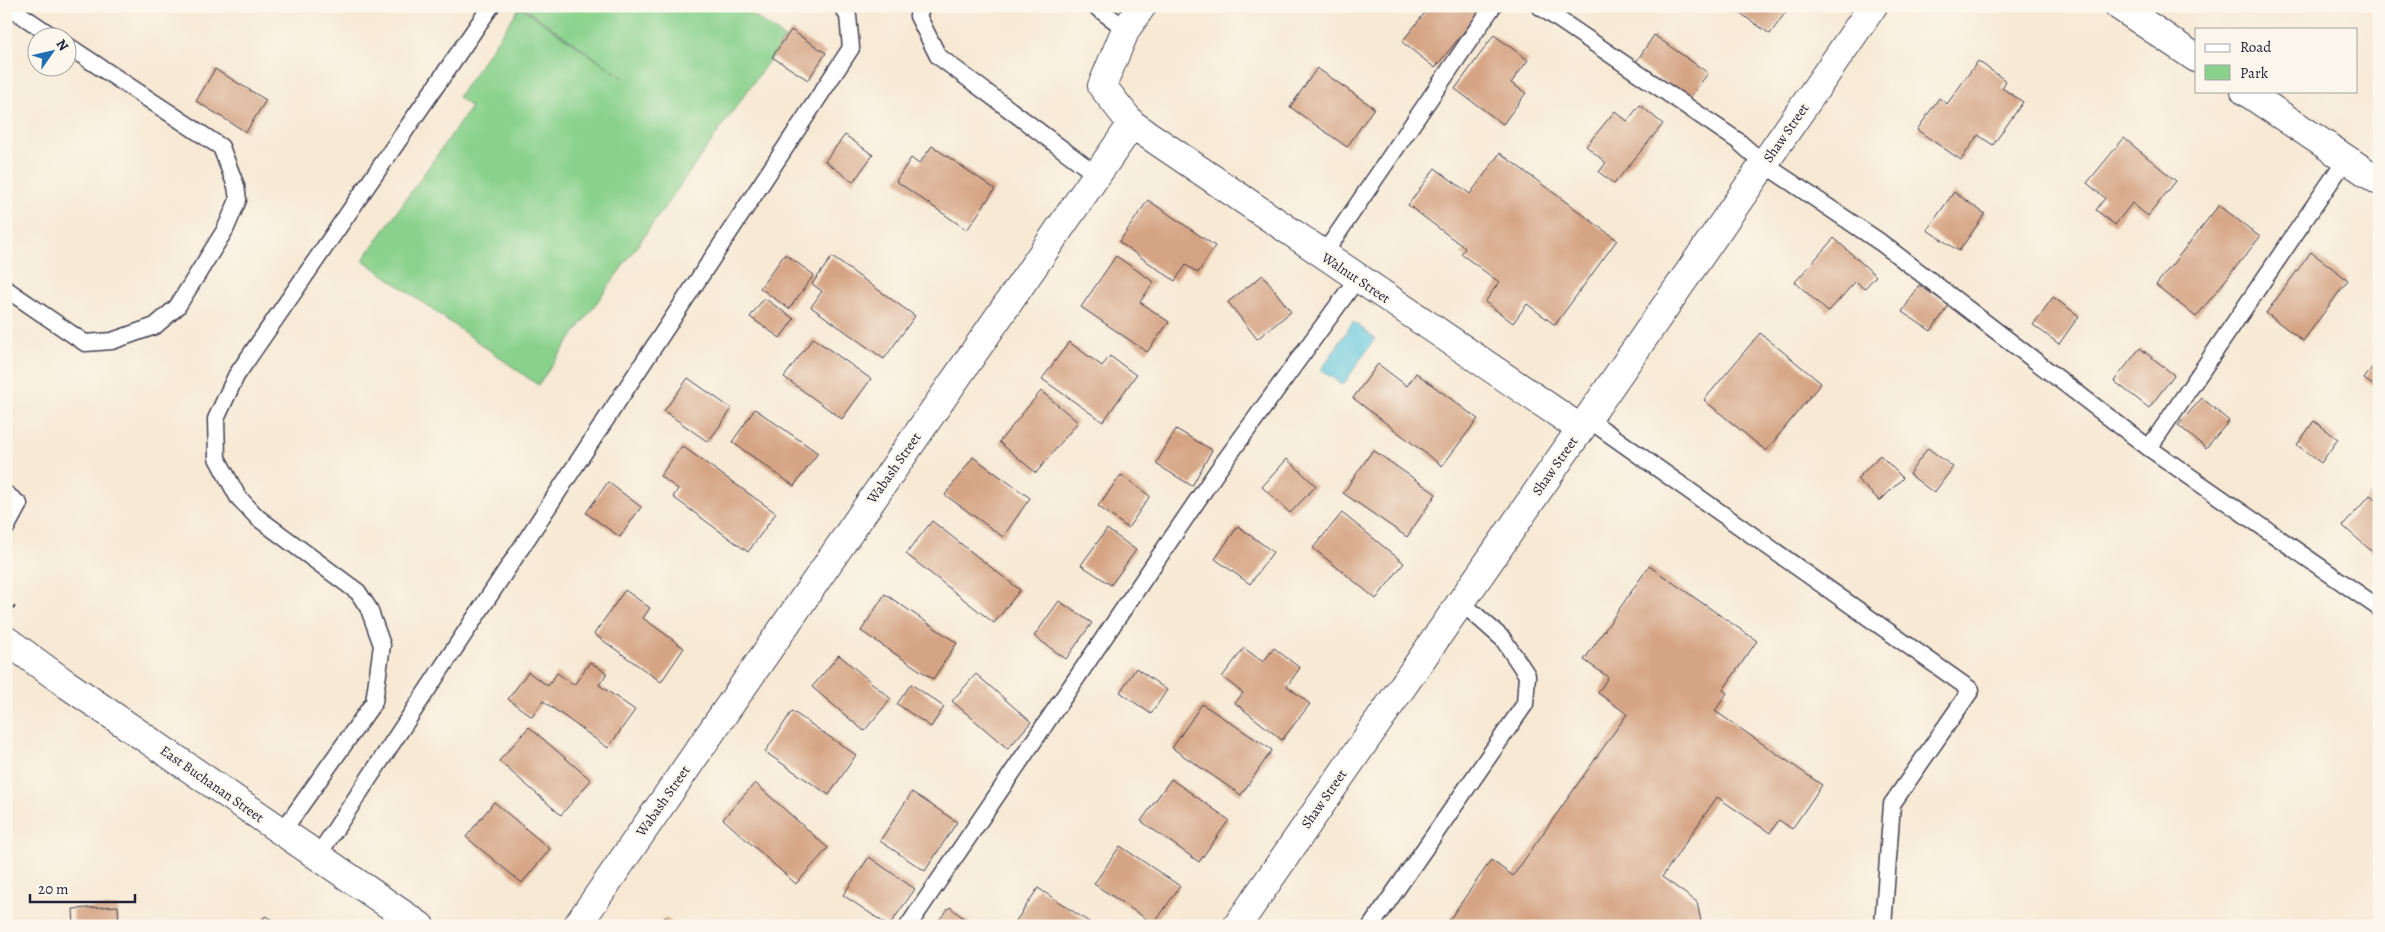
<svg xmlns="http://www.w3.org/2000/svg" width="2385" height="932" viewBox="0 0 2385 932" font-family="Alegreya,serif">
<rect width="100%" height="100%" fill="#fbf7ec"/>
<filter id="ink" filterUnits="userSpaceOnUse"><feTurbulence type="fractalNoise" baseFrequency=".02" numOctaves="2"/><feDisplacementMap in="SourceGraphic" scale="10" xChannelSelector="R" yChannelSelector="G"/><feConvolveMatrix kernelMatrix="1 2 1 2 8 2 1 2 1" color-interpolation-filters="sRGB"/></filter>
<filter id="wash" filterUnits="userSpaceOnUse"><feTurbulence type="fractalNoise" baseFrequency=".0096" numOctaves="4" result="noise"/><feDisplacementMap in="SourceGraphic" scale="20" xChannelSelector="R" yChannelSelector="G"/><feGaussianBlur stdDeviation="1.12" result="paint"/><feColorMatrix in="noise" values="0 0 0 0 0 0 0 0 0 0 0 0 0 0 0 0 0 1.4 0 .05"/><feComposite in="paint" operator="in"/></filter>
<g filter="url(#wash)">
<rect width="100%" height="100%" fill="#f7e9d4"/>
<path fill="#89d18c" stroke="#567a64" d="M521,6H740L785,38L538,385L363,260L471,107L458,97L520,7L625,79Z"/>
<path fill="#60c6dc" stroke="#41748c" d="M1353,322L1375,338L1343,385L1321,370Z"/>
<g id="blocks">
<path fill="#d5a484" d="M1430,6L1483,8L1435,68L1402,42Z
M1730,6H1790L1770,34Z
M791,30L826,53L808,80L772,57Z
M1494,35L1528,60L1511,83L1526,93L1503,124L1455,89Z
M1654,35L1708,73L1689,99L1636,62Z
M1978,61L2006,81L2002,88L2023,102L1993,145L1978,135L1961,160L1917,130L1939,98L1947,104Z
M1317,68L1374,108L1347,147L1290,107Z
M215,69L266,100L246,132L196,101Z
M1640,105L1663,124L1614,184L1599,172L1606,163L1586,146L1615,111L1627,121Z
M845,135L873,155L853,182L825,161Z
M2124,138L2176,181L2148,216L2132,203L2115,225L2096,210L2105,198L2087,183Z
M932,146L995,189L967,230L896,181L911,158L919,164Z
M1500,153L1617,240L1555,325L1527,304L1513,323L1485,302L1499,282L1461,254L1465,248L1408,205L1435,168L1470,194Z
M1954,192L1985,214L1959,251L1927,230Z
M1148,200L1215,246L1198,273L1186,265L1175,281L1119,242Z
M2219,205L2260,237L2196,317L2156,285Z
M1834,238L1876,276L1864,289L1856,281L1828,312L1795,282Z
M2311,252L2348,280L2303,341L2266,313Z
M785,254L814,275L789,309L760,288Z
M1116,256L1154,282L1140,302L1169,322L1147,352L1081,307Z
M832,257L915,316L884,359L811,307L822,291L812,284Z
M1263,275L1291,312L1257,339L1228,302Z
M1919,285L1949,305L1931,331L1902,312Z
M2053,297L2079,316L2059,344L2033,325Z
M764,298L794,319L780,338L750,317Z
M1760,333L1821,383L1766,451L1704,400Z
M813,338L871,379L842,419L784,377Z
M1069,342L1102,366L1110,356L1136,375L1103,422L1042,379Z
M2140,348L2174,375L2149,408L2114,381Z
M2379,358V389L2364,379Z
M1378,364L1407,386L1416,373L1478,419L1442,466L1353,398Z
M688,378L732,409L708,442L664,411Z
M1041,391L1078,422L1036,473L999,442Z
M2202,398L2229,421L2206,448L2178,425Z
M755,409L818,453L794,486L732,442Z
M2314,421L2338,439L2321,463L2297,445Z
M1176,429L1212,450L1192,486L1156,464Z
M682,446L776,513L748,552L673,497L678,489L660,476Z
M1928,448L1953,467L1934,493L1909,474Z
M1373,450L1436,494L1407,537L1343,493Z
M1880,455L1903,478L1880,501L1857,479Z
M973,457L1030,498L1003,537L945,495Z
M1287,459L1316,486L1290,513L1262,487Z
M1121,475L1150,496L1128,528L1098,506Z
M608,482L641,507L620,537L586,513Z
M2370,495L2379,502V551L2376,555L2343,526Z
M1342,513L1404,563L1376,599L1313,548Z
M932,521L1020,590L994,623L906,554Z
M1238,526L1273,552L1250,584L1215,559Z
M1107,529L1136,550L1111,585L1081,565Z
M1649,566L1757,641L1723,690L1727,693L1715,711L1822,785L1792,829L1779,820L1770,833L1717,797L1662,877L1697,902L1702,926H1445L1491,860L1513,876L1627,714L1598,693L1608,677L1584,660Z
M625,590L650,608L643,618L684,648L661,682L594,634Z
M885,594L957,643L933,679L861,631Z
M1059,601L1092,623L1066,659L1034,636Z
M1244,648L1263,662L1274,648L1300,668L1287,686L1310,704L1282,740L1235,703L1243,693L1222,677Z
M839,655L891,699L864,731L812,687Z
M590,662L607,673L599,685L635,710L608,748L543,701L532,717L508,699L528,672L548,686L557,673L574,685Z
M1136,668L1167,690L1151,714L1120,692Z
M976,674L1031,722L1008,749L952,701Z
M911,684L944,707L931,727L897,704Z
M1202,704L1272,750L1241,795L1172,748Z
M792,711L856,755L829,795L765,752Z
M529,727L591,780L561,815L499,761Z
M1171,779L1229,820L1199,862L1141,821Z
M755,783L828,848L796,884L723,819Z
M912,792L957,822L925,871L880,841Z
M494,802L550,849L522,883L466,837Z
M1120,846L1180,886L1154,924L1094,884Z
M869,857L915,889L889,926L843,895Z
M1038,888L1095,926L1014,924Z
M118,906L119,926H74L73,909Z
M950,907L973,926H934Z
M265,916L284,926H260Z
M665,917L676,926H659Z"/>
</g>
</g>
<g filter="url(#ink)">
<use href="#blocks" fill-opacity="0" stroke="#424052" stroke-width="1"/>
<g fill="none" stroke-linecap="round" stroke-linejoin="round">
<g stroke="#424052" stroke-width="19">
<path id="service" d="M8,6L55,38
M922,6L918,16L938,56L1097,175
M1095,6L1126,29
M1539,6L1738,141L1764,164L1880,242L2149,448L2379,608
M1323,255L1493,6
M6,289L85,343L112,341L155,326L177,307L225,230L238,200L236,186L221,147L68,46
M1588,419L1971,690L1892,804L1883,926
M2149,448L2346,159
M6,494L19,504L6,528
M282,832L374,702L382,645L369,609L358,592L258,518L238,497L217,458L216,419L236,376L491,6
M317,857L851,48L848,16L842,6
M908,926L1218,470L1357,279
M1371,926L1525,704L1527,675L1503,639L1461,602"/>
</g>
<g stroke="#424052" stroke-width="30">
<path id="minor" d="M1142,6L1126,29L1102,86L1132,124L1581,429
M6,640L65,683L420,926
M577,926L1132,124
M1237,926L1873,6"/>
</g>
<g stroke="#424052" stroke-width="30">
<path id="primary" d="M2119,6L2196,58
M2245,91L2379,181"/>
</g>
<path stroke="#424052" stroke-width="3" stroke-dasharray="4 4" stroke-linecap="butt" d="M6,602L15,608"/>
<use href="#service" stroke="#fff" stroke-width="16"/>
<use href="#minor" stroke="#fff" stroke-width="28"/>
<use href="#primary" stroke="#fff" stroke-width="28"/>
</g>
</g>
<g text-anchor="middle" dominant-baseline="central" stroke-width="4.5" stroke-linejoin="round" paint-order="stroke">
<g font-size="14" fill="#22223b" stroke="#fbf7ec">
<text transform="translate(1786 133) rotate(-55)">Shaw Street</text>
<text transform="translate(1356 278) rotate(34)">Walnut Street</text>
<text transform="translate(1555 466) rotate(-55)">Shaw Street</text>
<text transform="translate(894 468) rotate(-55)">Wabash Street</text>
<text transform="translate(212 784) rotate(35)">East Buchanan Street</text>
<text transform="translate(1324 799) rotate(-55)">Shaw Street</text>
<text transform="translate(663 801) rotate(-55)">Wabash Street</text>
</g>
</g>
<rect width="2385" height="932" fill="none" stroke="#fbf7ec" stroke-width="25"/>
<rect x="2195" y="28" width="162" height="65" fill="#fbf7ec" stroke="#a4a2a5"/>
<rect x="2205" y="44" width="25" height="8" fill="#ffffff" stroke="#a4a2a5"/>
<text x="2240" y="52" font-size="15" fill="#22223b">Road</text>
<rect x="2205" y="65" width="25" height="15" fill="#89d18c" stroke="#a4a2a5"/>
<text x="2240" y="78" font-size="15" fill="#22223b">Park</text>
<g transform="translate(52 52) rotate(56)"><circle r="24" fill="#fbf7ec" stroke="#a4a2a5"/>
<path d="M0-4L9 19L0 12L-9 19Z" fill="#1f6fb2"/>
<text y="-8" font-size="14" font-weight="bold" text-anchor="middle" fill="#22223b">N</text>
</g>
<path d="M30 894v8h105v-8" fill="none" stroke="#22223b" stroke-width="2.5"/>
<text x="38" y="894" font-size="15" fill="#22223b" stroke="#fbf7ec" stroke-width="4" paint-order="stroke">20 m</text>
</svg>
